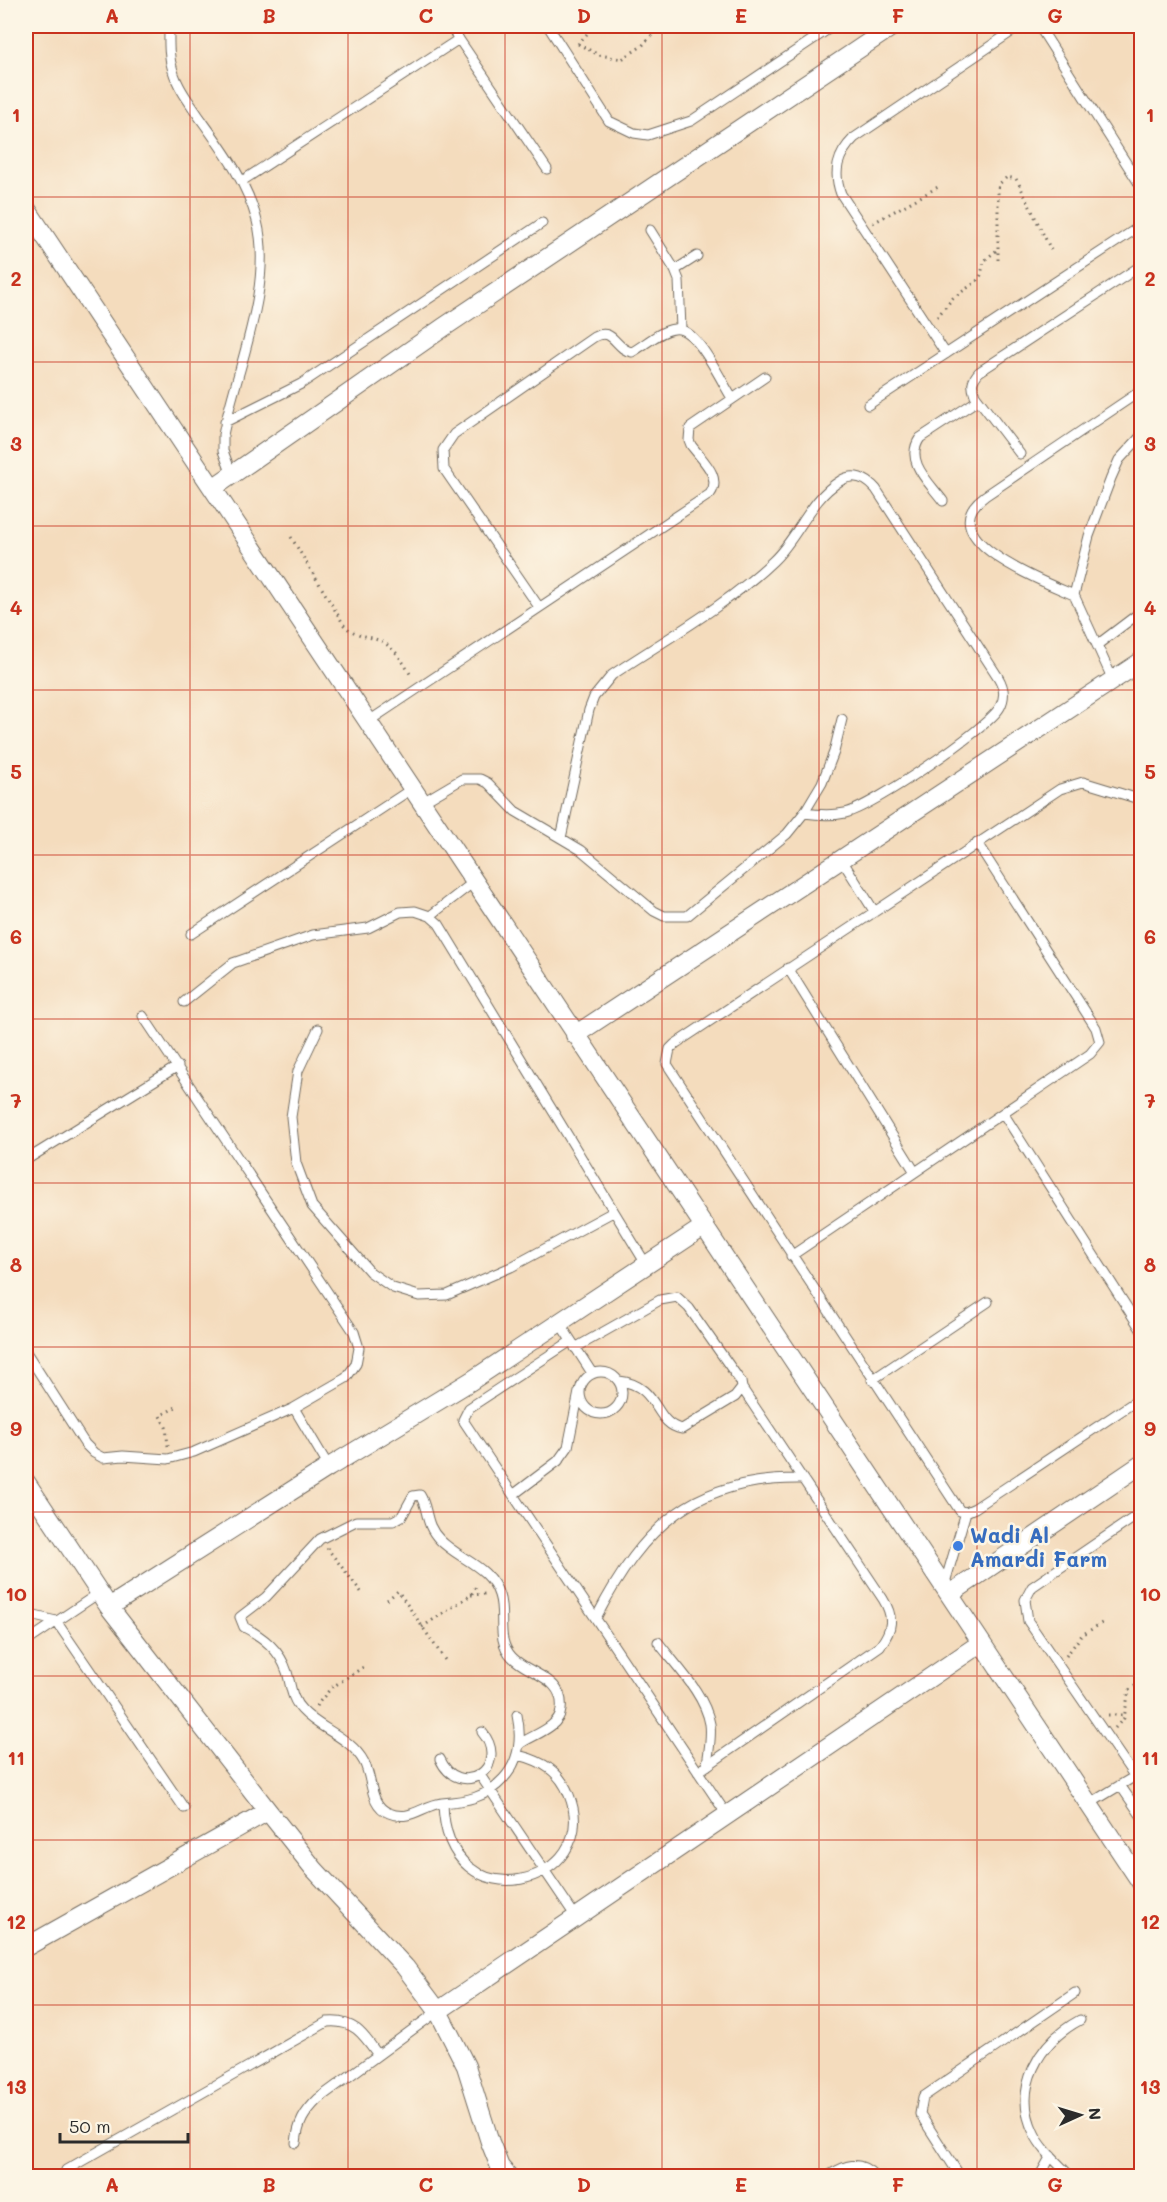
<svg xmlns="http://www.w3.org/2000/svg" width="1167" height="2202" viewBox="0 0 1167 2202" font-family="Mali,sans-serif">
<rect width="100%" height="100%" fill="#fcf5e5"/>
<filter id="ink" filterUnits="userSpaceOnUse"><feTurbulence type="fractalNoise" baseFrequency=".0167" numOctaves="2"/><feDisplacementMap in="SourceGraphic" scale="12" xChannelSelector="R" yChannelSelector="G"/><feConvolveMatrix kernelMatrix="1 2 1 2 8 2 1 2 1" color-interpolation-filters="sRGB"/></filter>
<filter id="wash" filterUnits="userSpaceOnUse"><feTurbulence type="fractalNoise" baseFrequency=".008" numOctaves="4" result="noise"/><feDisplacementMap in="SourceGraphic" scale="24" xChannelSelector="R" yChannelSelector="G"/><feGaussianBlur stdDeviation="1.35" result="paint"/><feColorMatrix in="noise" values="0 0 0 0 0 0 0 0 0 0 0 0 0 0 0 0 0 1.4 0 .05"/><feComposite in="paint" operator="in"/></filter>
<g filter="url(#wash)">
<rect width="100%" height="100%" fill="#f4dcbd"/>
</g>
<g filter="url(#ink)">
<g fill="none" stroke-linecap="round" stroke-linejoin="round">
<g stroke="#71695e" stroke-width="11">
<path id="lane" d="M169,26C169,41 168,56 173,71C178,88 190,103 200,118C223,150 247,182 257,221C274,286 236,370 223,435V451L232,475
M450,26L547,169
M548,26L609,121L634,133L648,135L691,121L833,26
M1039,26L1142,188
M242,181L459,39
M650,230L675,270L679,280L681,329
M675,270L697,256
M946,354L841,194C833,172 837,155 854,138L1020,26
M868,405L1142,225
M225,422L301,384L542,223
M1020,454L975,395C971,385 972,380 979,372L1142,265
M943,501C929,482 904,461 920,438L978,400
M1074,595C1046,583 927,538 985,496L1142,390
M539,607L444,469L443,450L454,434L594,337C614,326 615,350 632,352C645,345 659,331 674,329C696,325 721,381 732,398
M1097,645L1142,611
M1113,680L1074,595L1089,536L1111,478L1119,460L1142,435
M369,721L710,494C723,477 701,459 691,445L689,440L690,428L765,377
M1142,800L1083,782L1060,789L675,1044L670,1049L667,1064L960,1511L966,1512L975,1508L1142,1397
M423,802L462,779H480L488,783L515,811L581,850L654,911L664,916H687L787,834L804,813L822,783L834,752L842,719
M561,838L589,710L594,697L612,675C666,639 726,606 773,561C798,538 810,499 840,481C854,472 867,479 876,489L998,677C1004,687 1006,696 1000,707C989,728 870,808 845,813C831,816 818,815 804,813
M842,860L874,911
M430,916L475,881
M191,934L413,788
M788,968L915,1172
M184,1002L233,963L313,935L368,928L400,912L415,911L430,916L439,924L646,1264
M318,1029L298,1071L291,1117L296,1163L312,1206L370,1272L393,1288L419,1296L447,1295L511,1267L613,1212
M1003,1113L1142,1331
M26,1160L178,1066
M791,1256L1090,1054L1100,1042L1096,1028L977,843
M559,1322L592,1373
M571,1341L469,1408L463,1420L727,1815
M575,1348L660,1300L677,1297L689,1308L741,1382L742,1388L735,1397L682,1429C653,1424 660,1385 619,1381
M26,1352L85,1444L94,1453L103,1458L123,1456L168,1459L194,1452L294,1408L346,1378L356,1364L359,1348L354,1332L143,1016
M580 1393a21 21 0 1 1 42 0a21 21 0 1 1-42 0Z
M872,1380L988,1302
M294,1408L329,1467
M513,1495L558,1461L568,1447L579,1392
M944,1586L966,1512
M26,1614L56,1621L184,1808
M596,1618C643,1526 695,1477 803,1479
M26,1642L99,1593
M658,1642C676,1666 705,1694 710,1724C712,1738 708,1753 707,1766
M517,1715C522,1739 520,1761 503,1779C486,1798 466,1801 442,1803C423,1805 410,1822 389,1813C369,1805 373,1779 364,1762C350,1736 320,1730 302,1710C291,1699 291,1685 287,1672C280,1650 263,1637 244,1627L240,1617L266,1597L320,1539L356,1521H393L402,1516L413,1496L420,1495C429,1509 424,1524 440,1540C460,1560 490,1566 499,1595C506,1616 495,1639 512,1657C529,1675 565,1677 561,1710C559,1728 532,1735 520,1744
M440,1759C459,1801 512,1768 482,1732
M698,1772L880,1646C893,1629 894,1617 883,1599L742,1388
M480,1775L576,1917
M1135,1777L1028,1621L1025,1600L1032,1587L1142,1512
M1120,1785L1142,1817
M443,1803C446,1928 605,1884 569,1795C560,1771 542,1761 518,1755
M1089,1804L1142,1772
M296,2143C298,2123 304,2113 318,2099L438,2011
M66,2170L327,2022C354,2019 364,2035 378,2055
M828,2176C845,2165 859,2159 875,2176
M960,2176L920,2114L923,2097L1075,1993
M1042,2176V2172L1051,2156
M1070,2176C1058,2163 1042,2150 1034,2133C1012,2088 1039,2042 1080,2020"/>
</g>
<g stroke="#71695e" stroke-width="20">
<path id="street" d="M26,208L1142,1884
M213,488L444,327L893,26
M575,1035L1142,661
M26,1482L109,1607L268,1811L314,1869L405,1967L438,2011L466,2066L490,2142L500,2167L508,2176
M950,1594L1142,1464
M109,1607L329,1467L471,1381L705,1226
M26,1947L268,1811
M438,2011L981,1643"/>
</g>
<path stroke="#71695e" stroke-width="3" stroke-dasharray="1.5 4.5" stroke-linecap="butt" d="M578,44L599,55L622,59L642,46L660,26
M578,44L594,26
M873,223L938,187
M998,260V189L999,184L1007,177L1016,179L1019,184L1051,250
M937,317L953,298L976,282L981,275L984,261L998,249
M291,537L344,625C355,637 370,635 384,643C397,650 404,664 412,677
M168,1446L166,1427L160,1416L176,1407
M327,1548L362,1593
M471,1595L485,1594
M387,1600L398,1591L447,1663
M422,1627L471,1595L477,1585
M1066,1656L1082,1635L1102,1623
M1136,1683L1142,1674
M316,1706L331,1688L365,1666
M1108,1715H1124
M1115,1728L1124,1718L1129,1690L1142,1681"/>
<use href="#lane" stroke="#fff" stroke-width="9"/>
<use href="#street" stroke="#fff" stroke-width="18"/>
</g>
</g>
<path fill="none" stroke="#c8321e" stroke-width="1.5" stroke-opacity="0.55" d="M190,26V2176M348,26V2176M505,26V2176M662,26V2176M819,26V2176M977,26V2176M26,197H1142M26,362H1142M26,526H1142M26,690H1142M26,855H1142M26,1019H1142M26,1183H1142M26,1347H1142M26,1512H1142M26,1676H1142M26,1840H1142M26,2005H1142"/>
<circle fill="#3f7fe0" stroke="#fcf5e5" stroke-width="2" cx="958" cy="1546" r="6"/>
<g text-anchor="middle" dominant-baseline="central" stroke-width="5" stroke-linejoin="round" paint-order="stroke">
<g font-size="21" font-weight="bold" fill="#366cbe" stroke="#fcf5e5" text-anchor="start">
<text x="970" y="1534">Wadi Al<tspan x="970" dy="24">Amardi Farm</tspan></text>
</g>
</g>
<rect width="1167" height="2202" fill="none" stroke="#fcf5e5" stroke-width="66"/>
<g transform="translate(1080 2115) rotate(86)" stroke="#fcf5e5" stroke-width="4.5" paint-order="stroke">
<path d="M0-4.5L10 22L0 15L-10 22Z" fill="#2b2b2b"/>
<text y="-9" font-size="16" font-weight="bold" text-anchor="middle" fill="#2b2b2b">N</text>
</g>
<path d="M60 2133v9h128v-9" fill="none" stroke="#2b2b2b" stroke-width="3"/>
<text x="69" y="2133" font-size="18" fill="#2b2b2b" stroke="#fcf5e5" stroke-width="4.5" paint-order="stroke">50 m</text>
<rect x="33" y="33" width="1101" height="2136" fill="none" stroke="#c8321e" stroke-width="2"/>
<g font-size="20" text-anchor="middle" font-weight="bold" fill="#c8321e">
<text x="112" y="23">A</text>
<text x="269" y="23">B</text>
<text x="426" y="23">C</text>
<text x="584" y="23">D</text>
<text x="741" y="23">E</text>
<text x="898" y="23">F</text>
<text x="1055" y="23">G</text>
<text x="16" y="122">1</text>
<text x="1150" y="122">1</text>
<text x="16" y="286">2</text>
<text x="1150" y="286">2</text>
<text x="16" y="451">3</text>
<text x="1150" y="451">3</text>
<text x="16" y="615">4</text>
<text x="1150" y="615">4</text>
<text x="16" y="779">5</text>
<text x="1150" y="779">5</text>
<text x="16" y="944">6</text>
<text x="1150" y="944">6</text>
<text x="16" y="1108">7</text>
<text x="1150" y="1108">7</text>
<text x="16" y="1272">8</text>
<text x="1150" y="1272">8</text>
<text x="16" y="1436">9</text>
<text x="1150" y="1436">9</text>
<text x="16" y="1601">10</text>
<text x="1150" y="1601">10</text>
<text x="16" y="1765">11</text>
<text x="1150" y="1765">11</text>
<text x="16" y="1929">12</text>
<text x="1150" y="1929">12</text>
<text x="16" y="2094">13</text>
<text x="1150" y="2094">13</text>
<text x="112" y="2192">A</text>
<text x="269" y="2192">B</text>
<text x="426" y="2192">C</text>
<text x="584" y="2192">D</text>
<text x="741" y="2192">E</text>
<text x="898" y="2192">F</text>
<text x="1055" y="2192">G</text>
</g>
</svg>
